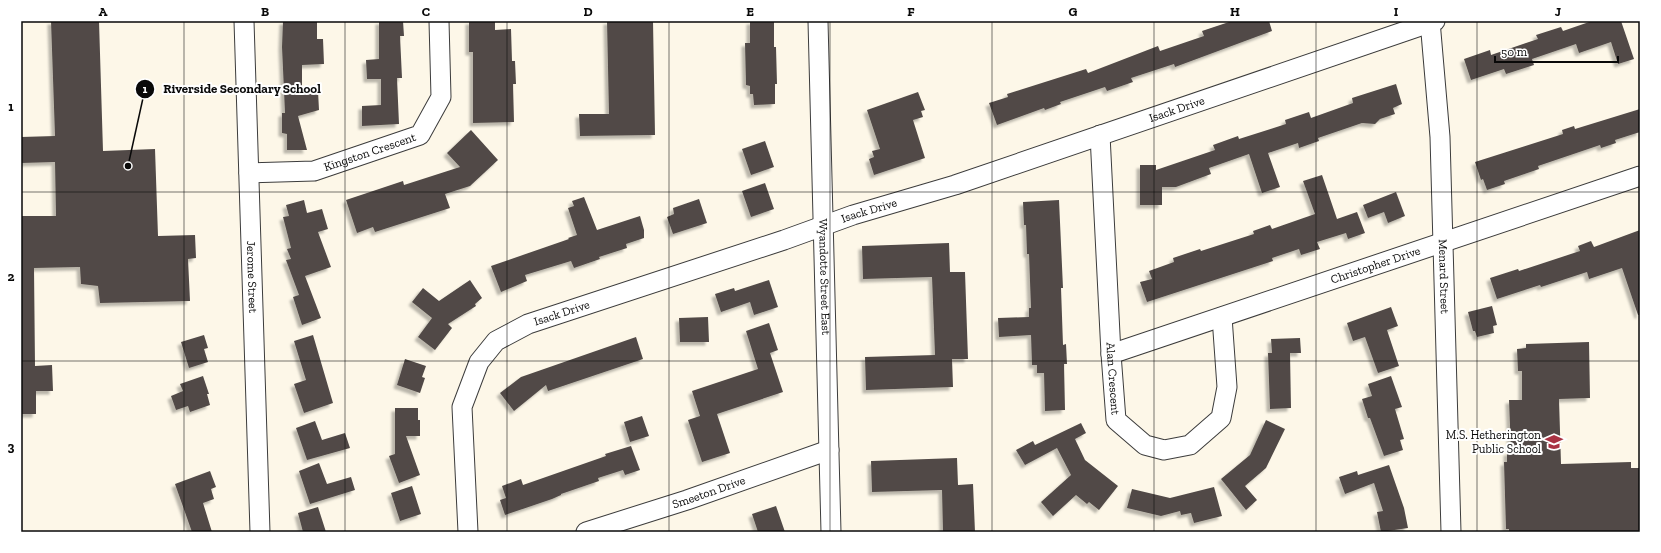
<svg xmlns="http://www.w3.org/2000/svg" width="1661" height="553" viewBox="0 0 1661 553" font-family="'Zilla Slab',serif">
<defs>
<filter id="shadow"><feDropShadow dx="-3.5" dy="3.5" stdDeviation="1" flood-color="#0004"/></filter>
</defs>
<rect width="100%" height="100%" fill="#fdf7e8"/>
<path fill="#514a47" filter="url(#shadow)" d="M51,21H99L103,151L155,149L158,236L195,235L196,258L188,259L190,301L100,303L98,286L81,284L80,267L34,268L35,366L52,365L53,391H36V414H21V216H56L55,162L21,163V137L55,136Z
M283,21H317V39H323L324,64L302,65V91H318L319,110L298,116L307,150H287V134L282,133V113H285L282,47Z
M379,21H403L404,36H400L402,78H397L399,124L362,126V106L381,105V79H367L366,60L379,59Z
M469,21H495V30L511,29L512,61H515L516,84H513L514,122L473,123V52H469Z
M607,21H653L655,135L580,136L579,114H609Z
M750,21H774V47H776L777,84H775V104L754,105L753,94H750V86L746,85L745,43H750Z
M1232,21H1269L1272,31L1175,67L1174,64L1131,78L1133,82L1107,91L1105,87L1060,102L1061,104L1045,110L1044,108L997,125L989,103L1008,97L1007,94L1086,69L1088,73L1158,46L1160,51L1204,36L1202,31Z
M1592,21H1621L1634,59L1618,64L1611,42L1579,53L1576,44L1532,59L1534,65L1506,74L1504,69L1471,80L1464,59L1490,50L1491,55L1538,39L1536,35L1561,27L1563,31Z
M1396,84L1402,104L1393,108L1395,114L1380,119L1375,124L1362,123L1318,138L1319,141L1299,148L1298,143L1268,153L1280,187L1262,193L1249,154L1209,168L1211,174L1176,187H1162V205H1140V165H1156V170L1215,150L1213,145L1238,136L1239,139L1286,124L1285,120L1309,112L1311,118L1353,103L1352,98Z
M918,92L925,110L921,111L923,117L913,120L925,158L874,175L869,159L874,157L872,151L880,149L867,110Z
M1640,109V132L1615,140L1616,143L1601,148L1600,145L1538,166L1539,169L1504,181L1505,184L1487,190L1483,179L1481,180L1475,162L1563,134L1562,130L1574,126L1575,129Z
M471,130L498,160L470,186L445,194L450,208L375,232L373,227L357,233L346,200L403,181L404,185L460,167L447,153Z
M765,141L774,167L751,175L742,149Z
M1322,175L1337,219L1357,212L1365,233L1348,239L1346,233L1317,242L1320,249L1301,255L1299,249L1272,258L1273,261L1147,302L1140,282L1152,279L1149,271L1174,262L1173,258L1200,249L1201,251L1254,234L1253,231L1270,225L1272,229L1315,214L1303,181Z
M765,183L774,209L751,217L742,191Z
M1396,192L1405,216L1388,223L1384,212L1368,218L1363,205Z
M584,197L597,230L640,216L644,230V238L626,244L627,248L599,257L600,259L574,268L571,261L525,275L527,281L501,292L491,266L569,239L568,238L577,235L568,208L574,206L572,201Z
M699,199L707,223L673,234L667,217L674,214L673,208Z
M304,200L307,213L322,209L328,229L318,232L331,267L305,276L321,318L302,325L293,297L299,295L286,260L291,259L287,249L291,248L283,217L289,216L286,205Z
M1059,200L1063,288H1061L1063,345L1066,344L1067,364H1064L1065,410L1045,411L1044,373H1037V365H1032L1031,335L999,337L998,318L1029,317V308H1031L1029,254H1027L1026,225H1024L1023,202Z
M1640,230V315H1638L1622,268L1589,279L1587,272L1541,287L1540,285L1497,299L1490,278L1518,269L1519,271L1580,251L1578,246L1591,241L1594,247Z
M949,243L950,272H965L968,359H952L953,387L866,390L865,357L935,355L932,277L863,279L862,246Z
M470,280L482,298L475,304L476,306L448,324L452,328L435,350L418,337L432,318L412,302L423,288L439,301Z
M769,280L778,307L754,315L750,302L721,312L715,294L734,288L735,291Z
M1492,306L1497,325L1493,326L1494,333L1477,337L1475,331H1473L1468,312Z
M1391,307L1398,326L1387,330L1399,366L1378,373L1365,337L1353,341L1347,323Z
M708,317L709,342H680L679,318Z
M769,323L778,350L770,353L783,392L717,414L730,453L702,462L688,420L700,416L692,391L758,369L746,331Z
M204,335L208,348L204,349L208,362L189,368L181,342Z
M313,335L333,403L304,413L294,384L306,380L294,341Z
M636,337L643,359L548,391L546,385L514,411L500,393L521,377Z
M1300,338L1301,353H1290L1291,408L1270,409L1268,353H1272L1271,339Z
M1589,342L1590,398L1559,399L1561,464L1631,462V468H1640V532H1509V529H1506L1504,462H1507V452H1511L1509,400H1522V371H1518L1517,349L1526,348V344Z
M405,359L426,366L422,377L425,378L420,393L397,385Z
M203,376L209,394H207L210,405L190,412L188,406L176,410L171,396L183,391L180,384Z
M1391,376L1402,407L1395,409L1404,439L1400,440L1403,450L1384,456L1370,418H1368L1362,399L1372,396L1368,384Z
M395,408H418V420H420V436H406L420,475L399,483L389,456L395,454Z
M642,416L649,436L630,442L624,422Z
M1266,420L1285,429L1266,468L1245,486L1257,500L1246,510L1221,479L1250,455Z
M315,421L322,440L345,433L350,448L307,460L296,428Z
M1081,423L1086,433L1075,439L1085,460L1118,486L1099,510L1089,502L1087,504L1076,495L1053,516L1041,502L1071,475L1057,448L1025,465L1016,450L1033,441L1035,445Z
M631,446L640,470L625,475L623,470L598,478L599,481L561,494V495L552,499L505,515L500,500L506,498L502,486L521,479L523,485L606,456L605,454Z
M957,458L958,485L973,484L975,532H943L942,490L872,492L871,461Z
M319,463L327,484L351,477L355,490L310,504L299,471Z
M1389,465L1404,508L1408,528L1381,532L1377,512L1383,511L1374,483L1345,494L1339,477L1357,471L1358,475Z
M210,471L216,487L211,489L214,499L203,503L212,532H192L175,484Z
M412,486L421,514L400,521L391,493Z
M1214,487L1222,516L1194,523L1191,513L1181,515L1180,511L1161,516L1127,508L1132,489L1170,498Z
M776,506L785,532H758L752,514Z
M318,507L326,532H303L298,513Z"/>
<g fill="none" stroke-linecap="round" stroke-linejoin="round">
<g stroke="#3c3c3c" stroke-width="21">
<g id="minor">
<path id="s1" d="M244,21L260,532"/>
<path id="s2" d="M818,21L831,532"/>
<path id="s3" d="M1430,21L1440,137L1451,532"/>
<path id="s4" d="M1100,135L1111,354L1116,420L1145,445L1164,450L1190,445L1221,418L1227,387L1222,317"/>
<path id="s5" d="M249,173L314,171L420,135L441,97L439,21"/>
<path id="s6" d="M1111,354L1640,176"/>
<path id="s7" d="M468,532L462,407L479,362L496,341L528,324L784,240L853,215L955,185L1435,21"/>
<path id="s8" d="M586,532L687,500L829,450"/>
</g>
</g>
<use href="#minor" stroke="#fff" stroke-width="19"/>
</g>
<path fill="none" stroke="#090909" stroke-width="1" stroke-opacity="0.55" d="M184,21V532M345,21V532M507,21V532M669,21V532M830,21V532M992,21V532M1154,21V532M1316,21V532M1477,21V532M21,192H1640M21,361H1640"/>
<defs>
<g id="school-bare" transform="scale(1.38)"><path d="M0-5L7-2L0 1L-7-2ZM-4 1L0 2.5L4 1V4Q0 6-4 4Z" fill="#a93243" stroke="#fff" stroke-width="2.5" paint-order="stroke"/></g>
</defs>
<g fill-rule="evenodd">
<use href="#school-bare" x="1554" y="442"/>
</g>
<g text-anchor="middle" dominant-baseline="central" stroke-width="4" stroke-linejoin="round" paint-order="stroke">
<g font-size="12" fill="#090909" stroke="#fff">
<text stroke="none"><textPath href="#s7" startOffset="920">Isack Drive</textPath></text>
<text stroke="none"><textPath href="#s5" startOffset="124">Kingston Crescent</textPath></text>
<text stroke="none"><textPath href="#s7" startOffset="596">Isack Drive</textPath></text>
<text stroke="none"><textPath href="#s6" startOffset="279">Christopher Drive</textPath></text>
<text stroke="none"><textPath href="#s3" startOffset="256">Menard Street</textPath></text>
<text stroke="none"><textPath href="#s1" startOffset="256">Jerome Street</textPath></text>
<text stroke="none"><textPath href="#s2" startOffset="256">Wyandotte Street East</textPath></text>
<text stroke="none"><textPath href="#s7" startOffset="272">Isack Drive</textPath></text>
<text stroke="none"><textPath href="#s4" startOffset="244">Alan Crescent</textPath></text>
<text stroke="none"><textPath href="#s8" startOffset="129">Smeeton Drive</textPath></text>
</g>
<g font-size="12" fill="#090909" stroke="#fff" text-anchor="end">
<text x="1541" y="435">M.S. Hetherington<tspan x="1541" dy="14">Public School</tspan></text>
</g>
</g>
<path fill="none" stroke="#090909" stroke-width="1.5" d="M128 166L145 89"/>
<g fill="#090909" stroke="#fff" stroke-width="1.5">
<circle cx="128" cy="166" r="4"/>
<circle cx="145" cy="89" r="10"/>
</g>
<g font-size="12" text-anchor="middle" font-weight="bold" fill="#fff">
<text x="145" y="93">1</text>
</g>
<g font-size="13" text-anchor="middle" font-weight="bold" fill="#090909" stroke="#fff" stroke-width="4" stroke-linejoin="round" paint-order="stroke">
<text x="242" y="93">Riverside Secondary School</text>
</g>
<rect width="1661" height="553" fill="none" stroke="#ffffff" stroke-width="44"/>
<path d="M1495 56v6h123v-6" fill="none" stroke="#090909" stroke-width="2"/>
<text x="1501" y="56" font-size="12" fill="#090909" stroke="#ffffff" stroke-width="3" paint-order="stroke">50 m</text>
<rect x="22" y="22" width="1617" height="509" fill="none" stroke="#090909" stroke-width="1.5"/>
<g font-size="13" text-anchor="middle" font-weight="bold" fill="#090909">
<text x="103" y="16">A</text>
<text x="265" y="16">B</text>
<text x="426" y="16">C</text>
<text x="588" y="16">D</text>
<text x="750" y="16">E</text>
<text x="911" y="16">F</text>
<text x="1073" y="16">G</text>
<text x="1235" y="16">H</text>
<text x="1396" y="16">I</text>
<text x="1558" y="16">J</text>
<text x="11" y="111">1</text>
<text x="11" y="281">2</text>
<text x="11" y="451">3</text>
</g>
</svg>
